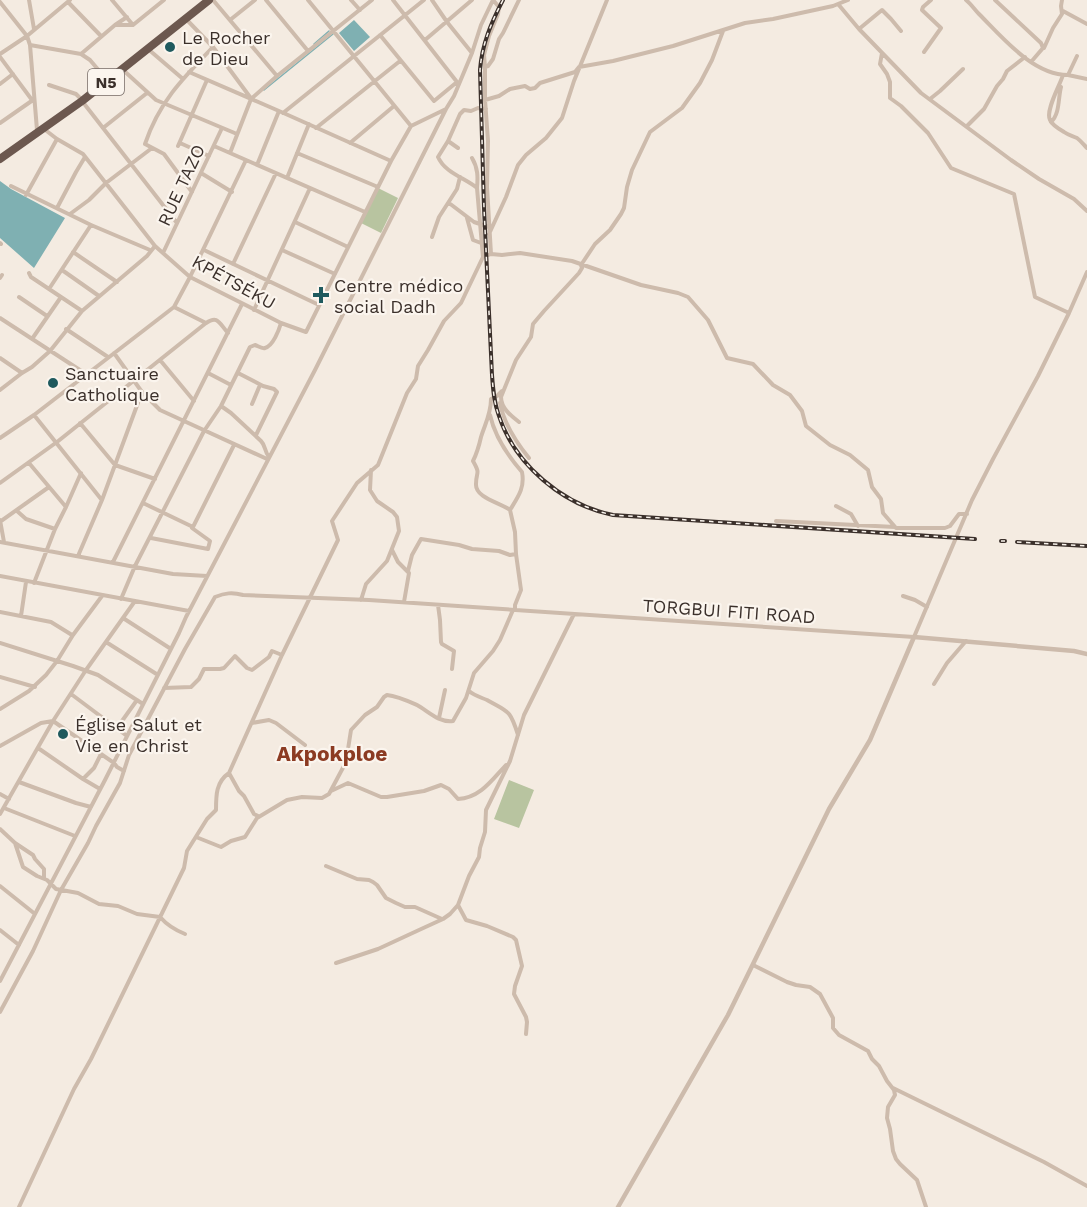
<svg xmlns="http://www.w3.org/2000/svg" width="1087" height="1207" viewBox="0 0 1087 1207" font-family="'Work Sans',sans-serif">
<rect width="100%" height="100%" fill="#f4ebe1"/>
<path fill="#b8c4a0" d="M378,188L398,198L381,233L361,223Z
M509,780L534,790L519,828L494,819Z"/>
<path fill="#7fb0b2" d="M354,20L370,37L354,51L339,33Z
M0,181L11,189L65,218L34,268L0,238Z"/>
<g fill="none" stroke-linecap="round" stroke-linejoin="round">
<path stroke="#7fb0b2" stroke-width="1.5" d="M314,44L329,31
M264,90L333,34"/>
<path stroke="#cdbbac" stroke-width="4" d="M29,0L34,29
M112,0L133,25
M213,0L277,76
M266,0L308,51
M308,0L411,126
M351,0L360,10
M393,0L457,82
M432,0L447,22L472,53
M966,0C971,4 975,10 979,14C1002,37 1033,75 1068,75L1077,56
M995,0L1041,43L1043,48L1031,62
M0,2L27,36L30,45L37,130
M68,2L101,36
M838,4L859,29L921,93L1011,160L1039,179L1074,199L1087,211
M1063,11L1087,24
M186,19L213,47L250,97
M230,20L255,0
M116,25H133L164,0
M859,29L882,10L891,19L901,31
M380,35L434,101L457,82
M425,40L472,0
M30,45L81,54L90,60L107,80
M1044,48L1053,28L1062,14L1061,6L1062,0
M148,49L183,79
M924,52L941,28L922,10L923,7L931,0
M882,53L880,64L887,74L890,82V98L901,106L928,133L951,168L1014,194L1035,297L1069,313
M0,54L27,36L70,0
M81,54L115,25L127,17
M0,57L32,100
M485,67L488,66L493,59L499,39L503,33L519,0
M122,69L156,100L237,134
M189,72L279,111L391,161
M1063,75C1060,85 1045,111 1050,120C1052,125 1059,129 1064,132C1068,135 1073,136 1077,138C1081,141 1084,145 1087,148
M1068,75L1087,79
M0,84L13,74
M49,85L76,94L80,98
M930,99L940,91L963,69
M485,100L499,96L510,89L525,86L530,89L535,88L540,83L575,72L579,67L613,61L673,46L745,23L773,19L833,6L848,0
M82,101L177,223
M283,113L424,0
M1051,122C1060,114 1058,98 1061,87
M0,123L33,100
M967,126L984,109L997,86L1003,79L1007,71L1025,57
M103,128L147,93
M316,128L400,61
M44,129L57,139L83,154L155,246L190,277L281,323L306,332L391,161L411,126L446,109L454,96L472,53L481,25L493,0
M448,141L458,148
M180,143L209,156
M350,143L394,106
M178,146L207,80
M214,146L365,212
M230,153L251,99L277,76L372,0
M297,153L378,187
M472,158C478,168 478,177 477,188L483,257
M257,165L279,111
M201,173L232,192
M287,178L309,124
M11,186L91,225L150,250
M477,188C465,178 445,173 438,157L448,141L460,114L464,110L471,111L478,108L486,109
M192,192L164,154L145,144C159,102 183,78 213,47
M26,195L57,139
M449,203L474,222L489,227
M57,208L76,172L85,157
M70,214L89,200L106,183L152,148
M467,218L473,240L481,243
M295,222L348,247
M489,234L506,197L518,165L526,155L546,138L562,118L574,81L607,0
M432,237L439,217L457,189L460,177
M0,243L1,244
M204,250L319,305
M282,250L335,274
M73,252L117,282
M163,253L222,128
M491,254L487,187L488,141L485,100V67L484,55L489,36L498,14L499,7L493,0
M233,264L276,173
M62,270L99,296
M29,273L31,277L82,311
M0,278L2,275
M49,289L91,225
M19,297L47,316
M174,307L206,323
M254,310L310,188
M0,318L86,374
M66,329L108,357
M32,339L61,297
M114,353L142,392L160,410L267,459
M0,358L22,373
M160,360L194,401
M208,373L231,385
M238,373L263,386L274,389L277,392L256,435
M0,390L22,373L32,367L50,351L82,311L147,256L155,246
M502,391L497,396L491,399C491,414 485,424 481,437C479,446 477,453 473,461C481,475 476,471 476,484C475,498 501,503 510,510L515,532L516,554L521,590L515,605V610
M500,403C504,424 516,442 529,458
M252,404L260,385
M221,406L231,413L261,441C266,446 264,451 269,457
M34,415L101,499
M490,415C495,437 508,456 522,472C525,488 518,497 510,510
M519,422C511,416 501,408 501,397L516,360L531,337L533,324L544,311L579,273L582,268L581,265L595,244L610,230L621,214L624,208L627,187L632,170L650,132L682,108L700,83L712,60L723,31
M80,423L115,465L155,479
M0,438L34,415L174,307L190,277L246,160
M29,463L66,507
M0,483L57,442L206,323C218,315 219,323 228,333
M143,503L193,527L234,445
M836,506L851,514L858,526
M17,511L26,519L55,529
M0,520L4,542
M1,521L49,487
M776,521L895,527
M151,538L208,549L210,541L192,528
M0,542L173,574L207,576
M392,550L398,562L409,573L404,602
M78,556L102,500L142,392
M113,562L242,304
M408,571L412,555L421,539L459,545L472,549L499,551L510,555L516,554
M0,576L189,611
M34,583L55,529L66,507L81,473
M903,596L915,600L927,607
M121,599L135,566L204,431L221,406L250,347L255,345C258,346 262,349 265,348C273,346 279,330 281,323
M361,600L366,584L387,561L399,531L397,517L393,512L377,501L370,490L371,470
M438,605L440,620L441,642L442,644L454,651L452,669
M0,612L51,622L72,635
M21,616L26,582
M123,618L171,649
M106,642L158,675
M0,643L73,666L98,675L143,704
M0,677L35,687
M934,684L947,663L966,641
M164,688L191,687L199,679L204,669H220L224,668L235,656L247,668L252,670L269,657L272,651L282,655
M469,691C475,696 480,697 487,700C508,712 510,709 518,735
M71,694L127,736
M0,709L29,691L46,675L57,661L73,635L102,596
M439,718L445,690
M252,723L269,720L276,723L305,745
M117,728L137,700
M0,746L41,723L53,721L114,763L117,767L124,771
M38,748L83,779L100,789
M229,773L239,791L244,796L254,814L258,816
M83,779L94,768L101,754
M19,782L76,803L91,807
M331,791L348,783L381,797H387L424,791L441,785L449,789L458,799C480,798 492,780 506,765
M0,794L9,799
M4,808L75,836
M0,814L53,721L86,670L135,601
M0,829L15,843L33,855L35,859L44,869V878
M196,837L221,847L231,841L245,837L257,818L287,800L302,797L322,798L329,794L346,762L351,730L365,715L377,707L384,697L387,695C397,696 408,701 417,705C428,711 439,723 453,721L466,698L474,673L493,651L500,640L513,610
M15,843L23,867L37,876L47,880L56,889L78,893L99,904L118,906L137,914L160,917C167,925 175,930 185,934
M326,866L357,879L369,880L373,882L377,885L386,898L396,903L405,907H415L442,919
M0,886L35,914
M458,905L466,920L487,926L513,937L516,940L522,966L515,986L514,994L526,1017L527,1022L526,1034
M0,930L19,945
M336,963L378,949L419,930L443,919L450,914L458,905L469,876L479,857L480,848L485,832L486,810L510,761L524,715L574,614
M753,965L787,982L796,985L810,987L820,994L833,1018V1028L839,1035L868,1051L872,1059L879,1066L887,1081L894,1090L895,1095L888,1107L887,1118L890,1129L893,1151L896,1159L900,1164L917,1180L926,1207
M0,981L105,780L179,633L186,617L315,370L446,109
M0,1012L33,951L61,890L88,843L96,826L120,783L129,755L185,649L215,597C225,593 232,592 243,595L369,600L914,637L972,500L993,459L1038,376L1069,313L1087,272
M893,1088L1044,1162L1087,1186
M19,1207L74,1089L91,1059L184,868L187,851L207,819L216,810C216,795 216,782 229,773L282,655L338,540L332,521L357,483L378,465L407,393L416,379L418,366L428,350L444,321L461,303L483,257L491,254L502,255L520,253L572,261L641,285L678,293L688,297L708,320L727,358L753,364L773,385L790,395L802,411L806,426L830,445L850,455L868,470L872,487L881,499L883,513L896,528H945L950,526L959,514H967"/>
<path stroke="#cdbbac" stroke-width="4.5" d="M618,1207L728,1015L829,809L870,740L914,637L1074,651L1087,654"/>
<path stroke="#6c584f" stroke-width="8" d="M0,159L82,101L209,0"/>
<g stroke="#3b302b" stroke-width="4">
<path id="rail" d="M503,0C491,23 482,44 480,70L484,208L492,375C493,389 494,403 499,416C515,465 563,505 613,515L975,539
M1001,541H1005
M1017,542L1087,546"/>
</g>
<use href="#rail" stroke="#fbf5ee" stroke-width="1.5" stroke-dasharray="4.5" stroke-linecap="butt"/>
</g>
<g fill="#1f5a5e" stroke="#fbf5ee" stroke-width="2">
<circle cx="170" cy="47" r="6"/>
<path d="M318 286h6v6h6v6h-6v6h-6v-6h-6v-6h6z"/>
<circle cx="53" cy="383" r="6"/>
<circle cx="63" cy="734" r="6"/>
</g>
<g text-anchor="middle" dominant-baseline="central" stroke-width="4.5" stroke-linejoin="round" paint-order="stroke">
<rect fill="#fbf5ee" stroke="#756b66" stroke-width="1.5" x="88" y="69" width="36" height="26" rx="4.5"/>
<g font-size="16" font-weight="bold" fill="#3b302b">
<text x="106" y="82">N5</text>
</g>
<g font-size="18" fill="#3b302b" stroke="#fbf5ee" text-anchor="start">
<text x="182" y="37">Le Rocher<tspan x="182" dy="21">de Dieu</tspan></text>
<text x="334" y="285">Centre médico<tspan x="334" dy="21">social Dadh</tspan></text>
<text x="65" y="373">Sanctuaire<tspan x="65" dy="21">Catholique</tspan></text>
<text x="75" y="724">Église Salut et<tspan x="75" dy="21">Vie en Christ</tspan></text>
</g>
<g font-size="18" fill="#3b302b" stroke="#fbf5ee">
<text transform="translate(181 185) rotate(-65)">RUE TAZO</text>
<text transform="translate(234 282) rotate(29)">KPÉTSÉKU</text>
<text transform="translate(729 611) rotate(4)">TORGBUI FITI ROAD</text>
</g>
<g font-size="21" font-weight="bold" fill="#8c3b22" stroke="#fbf5ee">
<text x="332" y="753">Akpokploe</text>
</g>
</g>
</svg>
